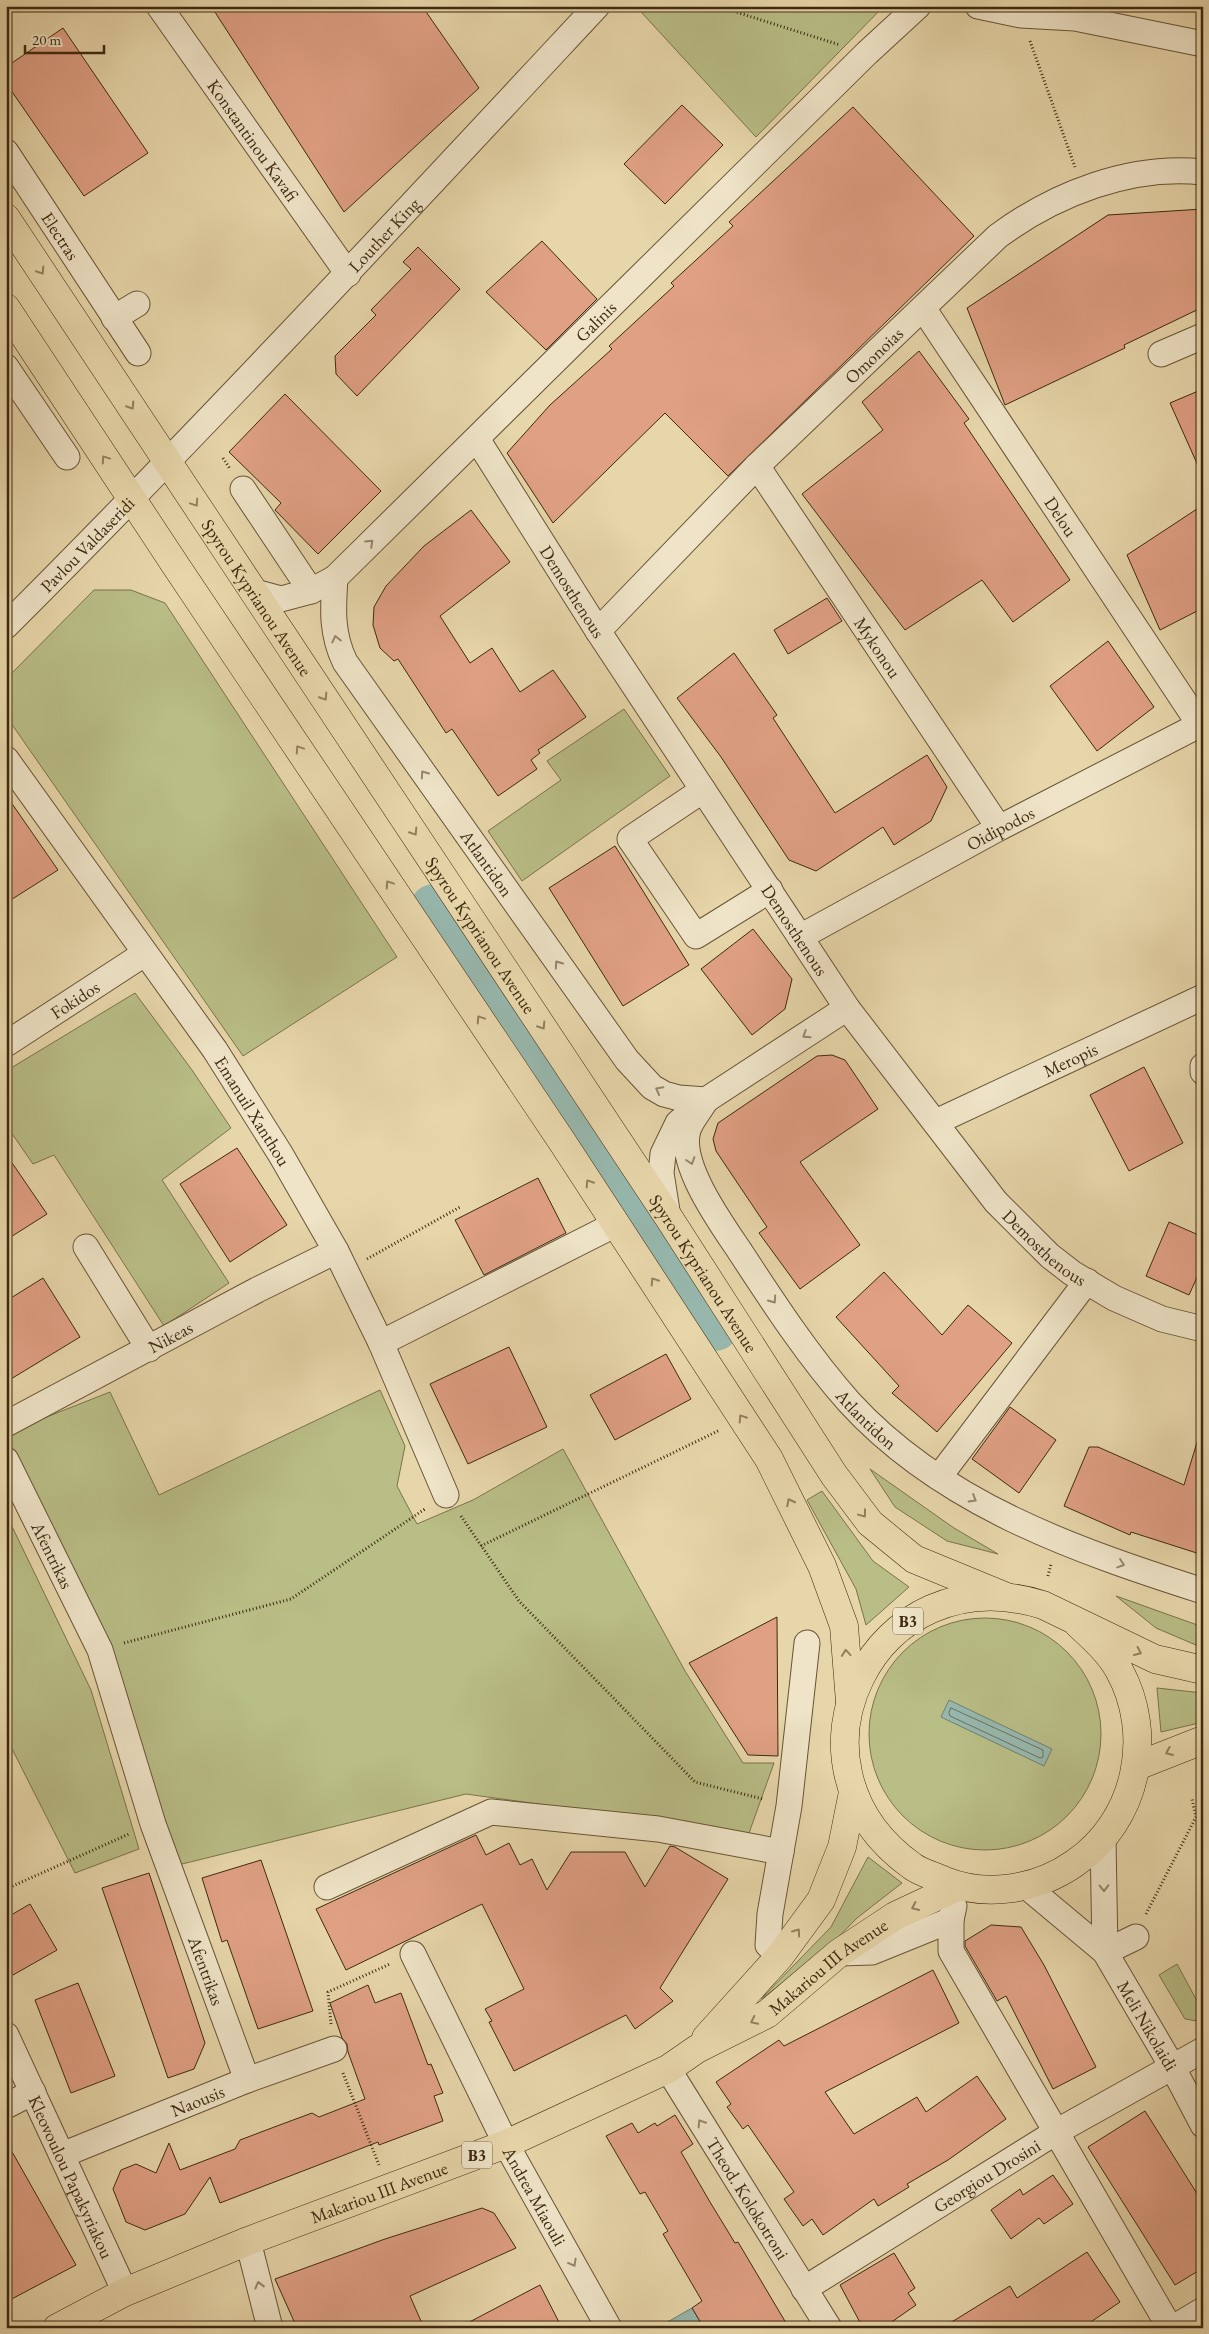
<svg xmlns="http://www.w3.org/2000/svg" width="1209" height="2334" viewBox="0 0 1209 2334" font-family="'EB Garamond',serif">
<rect width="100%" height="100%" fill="#e7d6aa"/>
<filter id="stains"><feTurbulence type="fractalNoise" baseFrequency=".004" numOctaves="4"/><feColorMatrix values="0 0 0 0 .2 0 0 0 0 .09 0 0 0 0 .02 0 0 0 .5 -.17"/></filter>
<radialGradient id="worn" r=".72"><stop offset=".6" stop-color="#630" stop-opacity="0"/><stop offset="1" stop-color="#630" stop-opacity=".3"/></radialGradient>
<path fill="#b9bd86" stroke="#7b734b" d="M649,6H884L756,137L642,13Z
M94,590H131L165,603L397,957L243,1056L6,716L7,678Z
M624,709L670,776L522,881L488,831L561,780L547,761Z
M135,993L192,1070L231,1128L162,1180L229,1283L164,1326L54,1155L33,1164L6,1125V1071Z
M380,1390L405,1446L397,1486L417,1524L473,1500L563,1449L685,1671L743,1763H774L749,1833L466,1794L178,1865L111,1653L6,1439V1433L110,1392L159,1495Z
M870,1469L954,1528L998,1554L947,1541L895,1507Z
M822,1491L873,1561L909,1587L866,1625L856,1589L807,1500Z
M6,1514L91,1690L139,1849L75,1873L6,1737Z
M1116,1596L1203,1627V1648L1156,1628Z
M869 1734a116 116 0 1 1 232 0a116 116 0 1 1-232 0Z
M1157,1688L1203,1693V1722L1161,1732Z
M868,1857L902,1883L857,1918L821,1955L761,1999L831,1927Z
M1177,1964L1203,2012V2022L1185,2019L1159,1975Z"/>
<path fill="#97b8ae" stroke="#737f6f" d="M949,1700L1052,1749L1044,1766L941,1717Z
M692,2308L704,2328H657Z"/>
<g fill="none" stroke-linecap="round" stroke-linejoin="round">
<path stroke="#6a705f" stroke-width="1" d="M951,1708L1043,1750V1757L1040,1758L950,1716L949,1713Z"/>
<path stroke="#97b8ae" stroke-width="48" d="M434,908L715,1327"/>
</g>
<path fill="#e0a084" stroke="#3d2910" d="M211,6H422L479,88L344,212Z
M63,28L148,153L84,196L6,83V67Z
M682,105L723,145L665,204L624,164Z
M853,107L974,236L728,476L665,413L553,523L507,453L550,405L612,349L609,346L674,286L671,283L733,226L729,222Z
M1203,209V307L1124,345L1125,348L1005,405L967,308L1108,215Z
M542,241L597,299L546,350L486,292Z
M418,247L460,289L357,396L336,374L335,356L376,315L371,310L411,269L403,262Z
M919,351L969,419L964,423L1070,580L1013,622L982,580L905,630L802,494L883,430L862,402Z
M1203,389V477L1170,403Z
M285,394L381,491L318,554L275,510L281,503L229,452Z
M1203,505V608L1160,630L1127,555Z
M471,510L510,562L440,616L470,663L492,648L520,692L553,670L586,717L538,750L540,753L531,760L537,769L498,796L452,729L446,733L398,659L394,661L380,648L373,625L374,607L386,586L424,546Z
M827,598L842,621L788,654L774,630Z
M1108,641L1154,707L1097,751L1050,686Z
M734,653L777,715L773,718L835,813L927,755L947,787L931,821L894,845L883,827L816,871L789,860L721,757L677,698Z
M6,795L58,870L6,903Z
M615,846L689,965L623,1006L549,888Z
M753,929L792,979L785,1009L752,1035L701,969Z
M832,1055L845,1060L878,1109L800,1162L860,1245L800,1289L759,1233L767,1227L716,1151L713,1139L718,1123L817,1056Z
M1144,1067L1183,1143L1129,1171L1090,1095Z
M237,1148L287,1225L230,1262L180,1184Z
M6,1154L47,1214L6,1240Z
M538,1178L566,1233L484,1275L455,1220Z
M1169,1222L1203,1237V1264L1189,1295L1146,1276Z
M884,1272L942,1335L968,1305L1012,1343L937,1432L892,1393L899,1386L836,1317Z
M43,1278L80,1337L6,1382V1301Z
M509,1347L547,1427L468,1464L430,1384Z
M666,1354L691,1399L615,1440L590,1395Z
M1010,1407L1056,1440L1019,1493L972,1459Z
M1198,1439H1203V1555L1131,1532L1130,1535L1064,1506L1089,1447H1098L1184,1485Z
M777,1617L778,1756L748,1755L689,1663Z
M476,1835L486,1855L509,1843L520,1865L532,1859L547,1890L571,1852H625L645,1887L670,1846L675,1847L728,1879L660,1988L673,2001L635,2029L626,2015L514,2071L489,2022L492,2021L485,2009L524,1989L482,1904L346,1970L316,1909Z
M261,1860L313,2011L258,2029L227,1940L222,1942L202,1878Z
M149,1873L205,2043L194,2069L168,2078L102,1888Z
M30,1904L57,1950L13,1975L6,1963V1918Z
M991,1925L1021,1927L1044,1965L1096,2067L1053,2089L1006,1996L997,2001L965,1946V1941Z
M933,1970L959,2023L825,2092L854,2134L917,2097L926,2112L977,2076L1006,2119L948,2160L907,2184L909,2187L878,2206L874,2199L823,2235L812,2219L803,2226L784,2199L794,2192L748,2125L743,2129L727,2107L731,2104L716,2082L779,2040L784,2046Z
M78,1983L115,2076L71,2093L35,2000Z
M368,1985L375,2003L401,1993L428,2065L431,2064L443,2093L434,2096L443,2121L379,2145L378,2142L220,2203L210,2177L185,2214L145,2230L126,2222L113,2189L121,2170L136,2164L156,2173L169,2143L180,2170L235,2149L240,2140L277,2126L312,2113L319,2117L365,2099L348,2052L347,2044L342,2038L330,2003Z
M1145,2111L1203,2203V2268L1175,2285L1088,2147Z
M675,2115L693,2144L681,2152L710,2202L735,2243L738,2242L789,2328H704L692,2308L702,2301L663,2234L668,2231L645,2192L640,2194L606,2136L632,2123L638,2133L655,2123L657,2126Z
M6,2141L76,2265L6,2302Z
M1053,2175L1073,2204L1044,2224L1039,2218L1011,2239L991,2210L1020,2189L1023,2195Z
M482,2208L494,2213L516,2248L410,2296L424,2328H297L275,2279L385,2239Z
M1087,2252L1120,2302L1082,2328H942L1010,2286L1017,2298Z
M894,2253L915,2288L908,2293L916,2305L883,2328H863L840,2285Z
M540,2285L562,2328H458Z"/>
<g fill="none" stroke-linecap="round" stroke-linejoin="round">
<g stroke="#685436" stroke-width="27">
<g id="minor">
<path id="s1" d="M159,6L348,274"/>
<path d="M978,6L1021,15L1075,18L1203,44"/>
<path id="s2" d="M6,152L138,353"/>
<path id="s3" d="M923,308L1200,725"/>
<path d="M114,318L137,304"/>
<path d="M1161,354L1203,336"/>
<path d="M6,367L67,457"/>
<path id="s4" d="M477,439L598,631L847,1008L996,1202L1050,1256L1072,1273L1114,1298L1162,1319L1203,1329"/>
<path id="s5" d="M757,466L999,828"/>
<path d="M243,489L311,591"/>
<path id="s6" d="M335,578C333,608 331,633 345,662L627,1060L652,1087L664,1094L679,1098L706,1100"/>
<path id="s7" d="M255,592L281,599L311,591L335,578L867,53L918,6"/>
<path id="s8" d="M6,626C208,424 402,215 597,6"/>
<path id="s9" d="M598,631L757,466L998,236C1055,194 1131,164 1203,172"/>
<path id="s10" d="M6,759L215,1050L281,1155L336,1251L381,1343L446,1495"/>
<path d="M703,790L630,839L696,936L770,890"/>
<path id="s11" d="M800,937L999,828L1203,723"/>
<path id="s12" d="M6,1044L144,954"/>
<path d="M1203,1066V1072"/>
<path id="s13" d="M706,1100C701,1109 691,1120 688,1130C678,1164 721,1223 739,1250C773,1302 808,1356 849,1402C942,1504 1075,1550 1203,1591"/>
<path id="s14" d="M936,1122L1203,997"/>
<path d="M668,1217L661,1173L663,1154L678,1123L706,1100L847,1008"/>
<path d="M86,1247L149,1349"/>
<path d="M381,1343L616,1224"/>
<path id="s15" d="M6,1424L257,1290L336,1251"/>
<path id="s16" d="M6,1460L100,1650L153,1824L247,2080"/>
<path d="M939,1477L1087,1281"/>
<path d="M1103,1839L1105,1952"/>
<path id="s17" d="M1026,1886L1105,1952L1173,2068L1203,2125"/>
<path d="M327,1887L491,1812L658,1829L781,1852"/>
<path d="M951,1920V1951L1170,2328"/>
<path d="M1105,1952L1136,1937"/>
<path d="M839,1953L872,1952L951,1920L954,1906"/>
<path id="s18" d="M413,1954L506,2144L609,2328"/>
<path d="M780,1956L768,1945L770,1914L789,1806L807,1643"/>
<path id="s19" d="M6,2035L125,2292"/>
<path id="s20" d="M668,2069L829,2328"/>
<path d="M6,2106L33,2092"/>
<path id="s21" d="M62,2155L247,2080L334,2049"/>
<path d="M248,2241L270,2328"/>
<path id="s22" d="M804,2289L1056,2132L1203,2050"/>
<path d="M1173,2328L1203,2310"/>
</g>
</g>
<g stroke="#3d2910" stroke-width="29">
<g id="major">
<path id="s23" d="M6,218L669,1218L834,1475L870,1523L914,1559L1004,1596"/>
<path d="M6,308L176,566L563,1143L769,1459L822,1566L844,1626L850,1702"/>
<path d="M1078,1624C1093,1638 1109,1652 1119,1670C1155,1735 1137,1821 1075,1863C1038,1889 988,1898 945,1881C935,1876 921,1873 912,1866C769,1764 874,1552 1043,1605L1155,1659L1203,1670"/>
<path d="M1137,1766L1203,1740"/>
<path d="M706,2038L780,1956L821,1900L842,1847L853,1792"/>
<path id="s24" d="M57,2328L125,2292L248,2241L506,2144L668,2069L697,2049L767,2014L839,1953L895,1916L959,1886"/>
</g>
</g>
<path stroke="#3d2910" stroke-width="3" stroke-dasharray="1 2.5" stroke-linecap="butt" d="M717,6L840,45
M1030,41L1075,167
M223,458L230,469
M367,1259L460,1207
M461,1516L519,1601L695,1782L763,1799
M481,1546L720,1430
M1048,1576L1051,1564
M124,1643L291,1599L425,1509
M6,1889L129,1834
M1146,1914L1196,1817L1192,1799
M331,2024L328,1992L390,1964
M343,2073L379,2165"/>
<use href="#minor" stroke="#efe4c8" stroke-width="25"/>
<use href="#major" stroke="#e7d6aa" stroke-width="28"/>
</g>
<defs><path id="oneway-chevron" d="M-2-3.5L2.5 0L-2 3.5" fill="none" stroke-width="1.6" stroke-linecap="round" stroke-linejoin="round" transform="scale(1.25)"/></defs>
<g stroke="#92805d">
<use href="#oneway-chevron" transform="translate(41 271) rotate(57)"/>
<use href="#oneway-chevron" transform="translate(131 406) rotate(57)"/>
<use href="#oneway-chevron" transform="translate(105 459) rotate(-124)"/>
<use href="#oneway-chevron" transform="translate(195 503) rotate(56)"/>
<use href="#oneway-chevron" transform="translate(324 697) rotate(57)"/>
<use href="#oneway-chevron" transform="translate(299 749) rotate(-124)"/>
<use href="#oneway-chevron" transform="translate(414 832) rotate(57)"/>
<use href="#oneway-chevron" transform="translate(389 884) rotate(-124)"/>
<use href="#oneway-chevron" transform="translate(480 1019) rotate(-124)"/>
<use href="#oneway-chevron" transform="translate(542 1026) rotate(57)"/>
<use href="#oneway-chevron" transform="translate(589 1183) rotate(-123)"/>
<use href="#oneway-chevron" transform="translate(654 1281) rotate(-123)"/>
<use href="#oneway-chevron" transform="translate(742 1418) rotate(-123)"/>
<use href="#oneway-chevron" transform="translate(790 1502) rotate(-117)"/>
<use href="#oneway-chevron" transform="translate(863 1514) rotate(53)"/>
<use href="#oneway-chevron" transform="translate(1138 1652) rotate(25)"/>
<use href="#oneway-chevron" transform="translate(846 1653) rotate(-95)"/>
<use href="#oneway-chevron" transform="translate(1169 1752) rotate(157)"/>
<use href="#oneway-chevron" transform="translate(915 1907) rotate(155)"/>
<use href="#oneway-chevron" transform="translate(797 1932) rotate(-54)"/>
<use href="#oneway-chevron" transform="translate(754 2021) rotate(154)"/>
</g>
<g stroke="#96866c">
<use href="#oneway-chevron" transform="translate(370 543) rotate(-44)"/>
<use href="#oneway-chevron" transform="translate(336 639) rotate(-103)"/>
<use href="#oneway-chevron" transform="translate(424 774) rotate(-125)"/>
<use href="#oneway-chevron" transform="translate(558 964) rotate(-125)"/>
<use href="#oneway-chevron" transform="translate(806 1035) rotate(147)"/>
<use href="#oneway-chevron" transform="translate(659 1090) rotate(-152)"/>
<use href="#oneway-chevron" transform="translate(691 1161) rotate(72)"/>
<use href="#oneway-chevron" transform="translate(773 1300) rotate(55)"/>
<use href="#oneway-chevron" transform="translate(973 1499) rotate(31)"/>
<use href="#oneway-chevron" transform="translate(1121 1564) rotate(19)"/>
<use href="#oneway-chevron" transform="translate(1104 1888) rotate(89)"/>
<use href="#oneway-chevron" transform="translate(701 2123) rotate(-122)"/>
<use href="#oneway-chevron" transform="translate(573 2263) rotate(61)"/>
<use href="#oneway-chevron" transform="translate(259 2285) rotate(-104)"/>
</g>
<g text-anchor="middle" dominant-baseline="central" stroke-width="4.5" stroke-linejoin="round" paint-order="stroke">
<g fill="#efe4c8" stroke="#726147" stroke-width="1">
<rect x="893" y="1607.5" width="30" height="27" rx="4"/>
<rect x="462" y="2141.5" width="30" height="27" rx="4"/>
</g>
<g font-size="16" font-weight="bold" fill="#3d2910">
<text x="908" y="1621">B3</text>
<text x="477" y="2155">B3</text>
</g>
<g font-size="18" fill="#3d2910" stroke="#efe4c8">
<text stroke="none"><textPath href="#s1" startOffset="164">Konstantinou Kavafi</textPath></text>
<text stroke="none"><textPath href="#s2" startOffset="100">Electras</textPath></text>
<text stroke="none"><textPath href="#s8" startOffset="544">Louther King</textPath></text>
<text stroke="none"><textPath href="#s7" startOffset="451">Galinis</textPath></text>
<text stroke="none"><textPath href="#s9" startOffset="390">Omonoias</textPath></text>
<text stroke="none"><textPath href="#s3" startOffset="250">Delou</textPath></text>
<text stroke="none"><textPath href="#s8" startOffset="115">Pavlou Valdaseridi</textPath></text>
<text stroke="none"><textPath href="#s4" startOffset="180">Demosthenous</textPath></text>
<text stroke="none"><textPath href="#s23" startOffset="455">Spyrou Kyprianou Avenue</textPath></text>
<text stroke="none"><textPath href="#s5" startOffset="218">Mykonou</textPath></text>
<text stroke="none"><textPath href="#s11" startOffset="228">Oidipodos</textPath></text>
<text stroke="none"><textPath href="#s6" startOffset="332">Atlantidon</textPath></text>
<text stroke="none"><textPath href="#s4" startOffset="585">Demosthenous</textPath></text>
<text stroke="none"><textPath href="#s23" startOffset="860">Spyrou Kyprianou Avenue</textPath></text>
<text stroke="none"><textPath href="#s12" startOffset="82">Fokidos</textPath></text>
<text stroke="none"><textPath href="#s14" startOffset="148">Meropis</textPath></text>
<text stroke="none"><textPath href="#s10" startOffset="430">Emanuil Xanthou</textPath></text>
<text stroke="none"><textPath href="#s4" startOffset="990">Demosthenous</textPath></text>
<text stroke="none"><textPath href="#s23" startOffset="1265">Spyrou Kyprianou Avenue</textPath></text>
<text stroke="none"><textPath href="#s15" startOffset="186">Nikeas</textPath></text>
<text stroke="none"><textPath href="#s13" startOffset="381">Atlantidon</textPath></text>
<text stroke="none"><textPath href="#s16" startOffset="106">Afentrikas</textPath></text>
<text stroke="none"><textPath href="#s24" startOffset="855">Makariou III Avenue</textPath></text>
<text stroke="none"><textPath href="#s16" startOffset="550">Afentrikas</textPath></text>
<text stroke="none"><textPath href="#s17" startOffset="188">Meli Nikolaidi</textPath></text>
<text stroke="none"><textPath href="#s21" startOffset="146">Naousis</textPath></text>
<text stroke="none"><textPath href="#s22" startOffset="215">Georgiou Drosini</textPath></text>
<text stroke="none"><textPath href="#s19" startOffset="156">Kleovoulou Papakyriakou</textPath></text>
<text stroke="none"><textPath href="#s24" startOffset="350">Makariou III Avenue</textPath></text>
<text stroke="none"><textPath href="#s18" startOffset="271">Andrea Miaouli</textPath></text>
<text stroke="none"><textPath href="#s20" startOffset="152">Theod. Kolokotroni</textPath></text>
</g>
</g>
<rect width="1209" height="2334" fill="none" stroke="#e7d6aa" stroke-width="25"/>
<rect x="8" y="8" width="1194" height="2319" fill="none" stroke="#3d2910" stroke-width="2.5"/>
<rect x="12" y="12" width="1184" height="2309" fill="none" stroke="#3d2910"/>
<path d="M25 45v8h79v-8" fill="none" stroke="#3d2910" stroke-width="2.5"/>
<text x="32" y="45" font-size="15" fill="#3d2910" stroke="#efe4c8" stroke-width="4" paint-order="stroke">20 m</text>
<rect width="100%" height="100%" filter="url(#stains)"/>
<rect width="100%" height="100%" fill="url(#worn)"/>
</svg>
